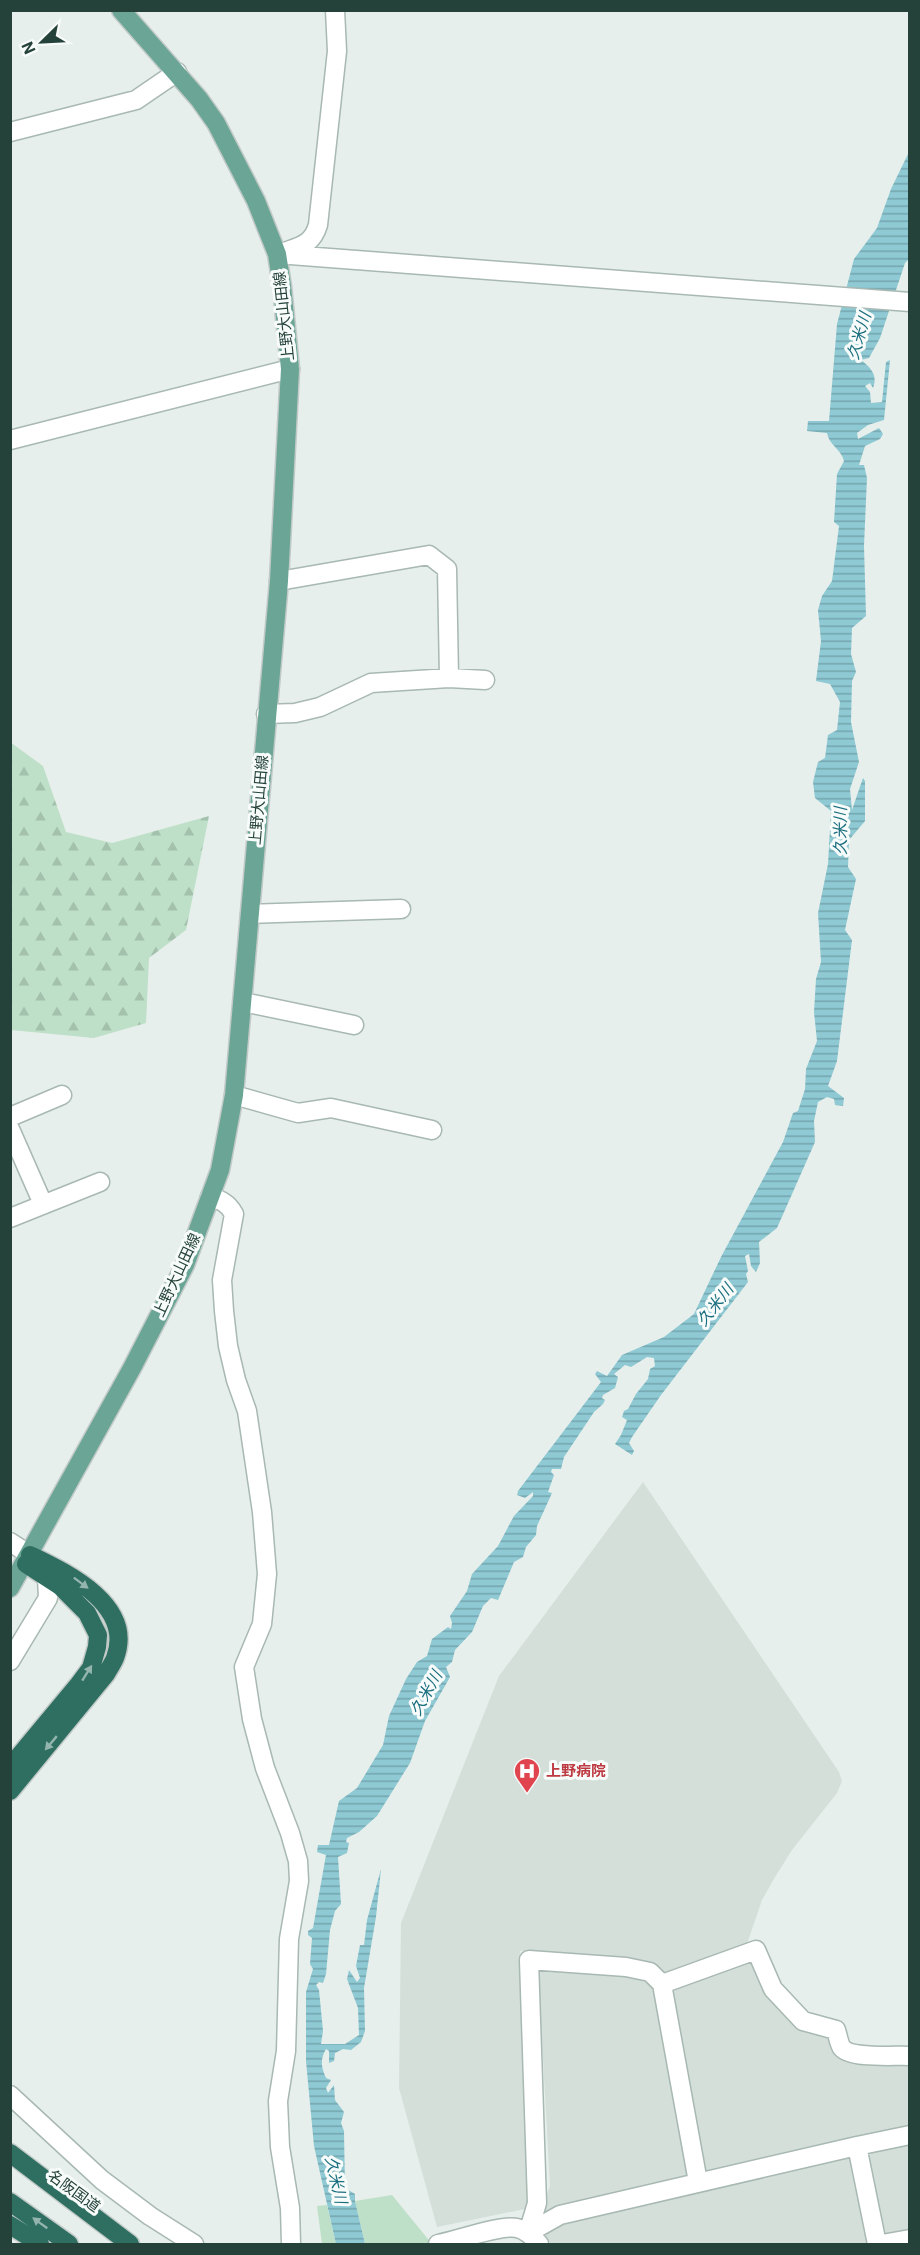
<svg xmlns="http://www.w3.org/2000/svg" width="920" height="2255" viewBox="0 0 920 2255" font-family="Roboto,'Noto Sans JP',sans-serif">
<defs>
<pattern id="forest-firs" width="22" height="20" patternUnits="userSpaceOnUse" patternTransform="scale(1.5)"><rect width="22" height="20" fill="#bfe0c8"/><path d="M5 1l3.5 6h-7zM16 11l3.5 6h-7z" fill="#a4c1ad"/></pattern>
<pattern id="water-rules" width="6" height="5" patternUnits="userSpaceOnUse" patternTransform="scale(1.5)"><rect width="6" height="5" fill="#8ec9d4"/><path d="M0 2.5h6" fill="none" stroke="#74a5ad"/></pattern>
</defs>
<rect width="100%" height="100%" fill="#e6efeb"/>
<path fill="#d4dfda" d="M643,1482L839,1772L842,1781L837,1793L792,1850L775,1877L762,1900L747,1944L660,1976L594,1958L520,1951L535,2196L530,2208L437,2227L399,2088L401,1923L499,1676Z
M753,1960L765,1988L831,2034L841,2054L909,2061V2244H528L550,2186L538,1969L634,1974L648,1983L675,1985Z"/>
<path fill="#bfe0c8" d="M392,2195L432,2244H365L355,2201Z
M327,2205L336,2244H322L317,2206Z"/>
<path fill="url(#forest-firs)" d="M10,742L43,766L66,832L112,843L209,816L186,930L149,958L146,1023L94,1038L11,1030Z"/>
<path fill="url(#water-rules)" d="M909,152V259L905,263L880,338L869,358L861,360C871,368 878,375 873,388L870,383L865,386L870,392L871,403L882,402L886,362L890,360L884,420L868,425L857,433L858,439L879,428L883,434L880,439L865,446L859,465H864L867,478L864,546L866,616L852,628L851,654L856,672L852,681L851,722L859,762L850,789L852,810L863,778L865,781V821L849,840L848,867L856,879L845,930L852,940L837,1061L828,1086L844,1098L843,1106L835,1105L834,1099L827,1097L818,1102L814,1121L815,1142L777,1228L759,1242L760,1263L756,1272L751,1266L749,1254L745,1256L748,1271L746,1274L748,1282L661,1395L632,1437L629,1443L634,1451L632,1455L615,1444L621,1435L627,1420L622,1417L624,1411L628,1409L636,1394L648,1379L650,1369L655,1366L654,1358L647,1357L631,1367L625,1365L614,1374L618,1377L615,1388L603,1395L602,1398L605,1400L603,1404L594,1412L564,1457L561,1469H552L551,1472L554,1475L548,1492L552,1493L537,1526L536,1535L526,1547L523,1557L514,1562L498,1600L491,1598L483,1606L472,1632L455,1650L452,1662L446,1667L450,1677L425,1721L410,1763L377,1816L359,1832L347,1838L346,1842L349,1843L347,1853L338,1857L341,1904L335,1911L330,1930L326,1974L323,1983L319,1982L316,1985L319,1990L323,2031L321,2044H345L359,2035L358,2008L347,1979L349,1970L357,1982L360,1978L356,1966L360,1945H364L367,1920L381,1869L376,1917L364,1988L365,2031L361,2042L351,2050L343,2049L335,2053L334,2061L329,2063V2051L326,2049C320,2059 321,2067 326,2078L331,2080L326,2088L328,2093L334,2085L335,2100L344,2112L341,2123L344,2131L345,2188L355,2194V2201L365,2244H336L314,2146L306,2061V1992L313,1969L310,1964L312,1938L308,1935V1931L313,1928L326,1855L317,1852L318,1845H329L339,1801L357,1788L383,1745L389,1716L406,1679L417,1662L427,1656L432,1639L448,1627L451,1629L452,1623L450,1616L467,1591L472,1574L498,1546L514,1516L533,1496V1492L525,1498L517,1495L518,1491L601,1382L595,1374L597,1371L607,1376L622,1355L664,1337L694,1314L721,1257L783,1142L793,1113L798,1111L805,1089L806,1069L817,1041L814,1012L816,979L821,962L818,913L828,864L831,811L815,798L813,782L818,762L825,758L828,735L837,730L840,702L830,684L816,681L821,641L818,610L822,596L832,581L839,526L834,522L837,474L844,461C841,449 829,445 827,433L807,431L808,421H829L837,324L854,259L877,228L891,189Z"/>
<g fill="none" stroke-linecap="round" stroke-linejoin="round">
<g stroke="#a8b8b2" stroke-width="21">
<path id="minor" d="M10,132L136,100L177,72
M282,253C300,246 312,245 318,225L337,51L335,10
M277,254L910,302
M10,440L290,369
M279,581L429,555L447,569L449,678
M266,714L295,713L320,707L371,683L449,678L485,680
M250,914L401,909
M243,1002L354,1025
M234,1095L298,1113L331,1108L432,1130
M10,1117L62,1095
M10,1129L43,1204
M210,1197C221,1200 228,1203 234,1214L222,1280L224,1311L228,1346L236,1380L247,1411L262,1512L267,1574L262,1624L244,1667L252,1719L265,1768L290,1833L298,1861L299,1881L289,1939L286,2051L278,2101L280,2147L290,2208L291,2244
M10,1218L100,1182
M10,1542L30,1555
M10,1661L48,1598L47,1578
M662,1984L756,1950L773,1989L803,2021L836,2030C838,2036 839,2044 842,2048C852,2059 895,2055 910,2056
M10,2095L102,2180L150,2216L194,2244
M857,2146L877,2244
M528,2233L537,2203L529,1960L626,1967L650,1972L662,1984L698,2182
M528,2233L560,2215L857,2146L910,2135
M438,2244C456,2241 501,2224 517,2228C526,2230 534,2238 539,2244
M882,2244L910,2239"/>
</g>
<g stroke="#c2cac8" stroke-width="21">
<path id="major" d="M10,1588L132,1368L185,1265L220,1170L234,1095L279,581L290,369L282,286L277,254L256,201L216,123L199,99L121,10"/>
</g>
<g stroke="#c2cac8" stroke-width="21">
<path id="highway" d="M10,1767L79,1684L91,1668L97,1647L98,1635L87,1613L60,1586L26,1564
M10,1791L106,1674C109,1669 113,1663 115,1658C135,1605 67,1573 30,1555
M10,2153L130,2244
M10,2202L69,2244
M10,2225L40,2244"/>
</g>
<use href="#minor" stroke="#fff" stroke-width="18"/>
<use href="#major" stroke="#6aa596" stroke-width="18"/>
<use href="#highway" stroke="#2f6f62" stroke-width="18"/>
</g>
<defs><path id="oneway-solid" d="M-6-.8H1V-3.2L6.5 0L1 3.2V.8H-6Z" transform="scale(1.5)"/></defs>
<g fill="#93b5ae">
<use href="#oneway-solid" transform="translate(81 1583) rotate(37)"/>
<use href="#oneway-solid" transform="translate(87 1673) rotate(-58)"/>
<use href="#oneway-solid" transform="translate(51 1743) rotate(130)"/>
<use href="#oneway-solid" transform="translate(40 2223) rotate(-144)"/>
</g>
<defs>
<g id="hospital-pin" transform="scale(1.35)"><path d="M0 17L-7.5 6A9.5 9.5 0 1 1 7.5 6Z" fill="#e0444e" stroke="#f7fbf9"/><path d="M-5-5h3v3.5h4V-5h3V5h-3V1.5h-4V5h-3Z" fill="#fff"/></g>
</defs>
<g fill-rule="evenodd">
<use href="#hospital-pin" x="527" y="1771"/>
</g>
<g text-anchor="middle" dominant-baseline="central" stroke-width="6" stroke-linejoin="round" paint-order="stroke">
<g font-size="15" fill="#24423a" stroke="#f7fbf9">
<text transform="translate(284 316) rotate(-96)">上野大山田線</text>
<text transform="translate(259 800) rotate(-85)">上野大山田線</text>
<text transform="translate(177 1275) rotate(-65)">上野大山田線</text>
<text transform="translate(74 2191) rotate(36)">名阪国道</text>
</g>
<g font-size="15" font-weight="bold" fill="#be3a42" stroke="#f7fbf9" text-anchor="start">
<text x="546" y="1771">上野病院</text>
</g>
<g font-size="16" font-style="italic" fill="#1c6f80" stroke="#f7fbf9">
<text transform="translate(859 336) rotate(-74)">久米川</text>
<text transform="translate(840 831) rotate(-90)">久米川</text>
<text transform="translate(715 1305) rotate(-52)">久米川</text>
<text transform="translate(426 1693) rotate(-61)">久米川</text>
<text transform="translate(336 2180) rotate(77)">久米川</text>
</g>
</g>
<rect width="920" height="2255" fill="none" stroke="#24423a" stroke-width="24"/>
<g transform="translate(42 42) rotate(246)" stroke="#f7fbf9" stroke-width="4.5" paint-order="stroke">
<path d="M0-4.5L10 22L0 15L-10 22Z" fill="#24423a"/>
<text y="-9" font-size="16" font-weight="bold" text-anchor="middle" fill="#24423a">N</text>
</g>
</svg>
